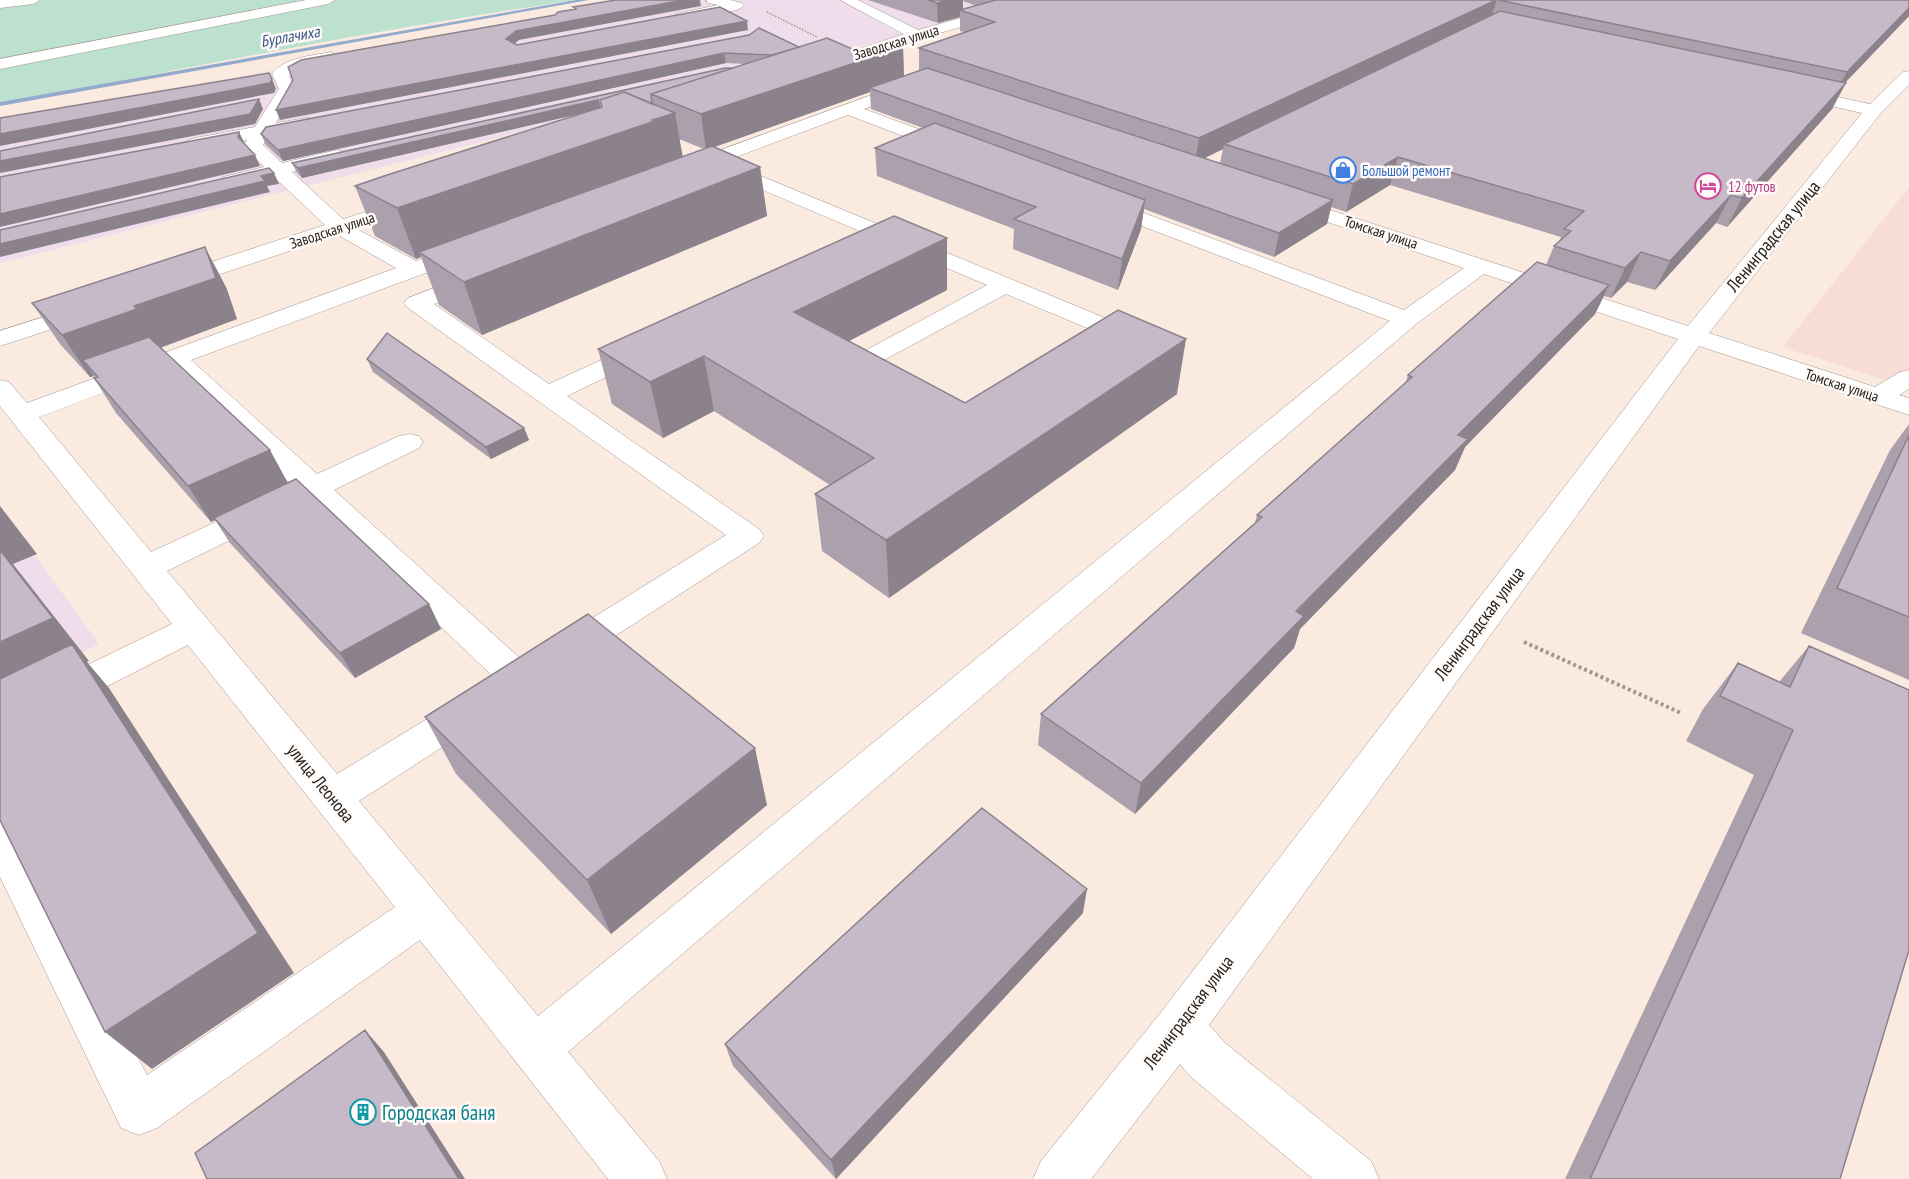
<svg xmlns="http://www.w3.org/2000/svg" width="1909" height="1179" viewBox="0 0 1909 1179" font-family="'PT Sans Narrow',sans-serif">
<rect width="100%" height="100%" fill="#fbeae0"/>
<path fill="#f7ddd6" d="M1909,187V388L1783,347Z"/>
<path fill="#f0ddec" d="M646,0H1028L924,30L0,263V125L321,61Z
M0,506L99,644L0,693Z"/>
<path fill="#bde1cf" d="M0,0H575C383,29 191,66 0,105Z"/>
<g fill="none" stroke-linecap="round" stroke-linejoin="round">
<path fill="#94aacd" fill-rule="evenodd" d="M576,0H589L0,106V102Z"/>
<g stroke="#a6968d" stroke-width="1">
<path id="minor" d="M0,0H40L33,4L0,8Z
M306,0H335L328,4L0,69V59Z
M706,0H730L742,3L744,6L737,10L681,21L674,17L676,14L718,5L708,3Z
M840,0H858L918,30L1025,0H1048L1046,3L922,38L825,70H813L811,67L813,64L904,34Z
M331,52L339,57L337,60L304,67L289,76L295,89L276,123L307,118L313,119L316,123L313,127L268,136L263,145L282,163L337,150L344,152L347,156L344,160L292,172L343,219L405,200L412,198L419,200L422,204L419,208L357,229L416,261L466,243L474,245L477,250L474,255L191,360L317,474L399,436L409,434L419,436L423,442L419,448L334,490L533,670L538,680L533,690L520,694L507,690L310,501L167,571L337,774L458,700L471,696L484,700L489,710L484,720L359,801L538,1016L1390,321L1095,208L1092,204L1095,200L1102,198L1109,200L1404,310L1464,268L1280,206L1277,202L1280,198L1287,196L1688,326L1862,113L1786,96L1783,92L1786,88L1792,87L1870,104L1903,72L1909,71V85L1880,114L1709,333L1875,387L1900,372L1909,370V389L1899,395L1909,398V415L1699,346L1209,1025L1225,1043L1371,1161L1379,1179H1313L1191,1077L1180,1064L1091,1179H1033L1041,1161L1162,1011L1678,339L1484,274L1416,324L568,1052L659,1161L667,1179H608L420,940L157,1128L139,1135L121,1128L0,877V817L14,823L147,1075L395,907L188,645L13,734L0,739V707L172,624L0,406V380L9,382L27,403L396,268L338,235L181,287L173,289L165,287L161,282L165,277L325,225L274,177L230,187L223,185L220,181L223,177L264,167L244,146L247,140L195,150L188,148L186,144L188,140L195,138L255,127L279,89L272,74C285,57 311,56 331,52ZM170,368L293,486L151,552L39,417Z
M869,96L875,97L878,101L875,105L864,109L959,144L961,148L959,152H945L848,115L693,173H679L676,169L679,165Z
M744,169L1122,325L1125,330L1122,335L1113,337L1104,335L1006,294L862,372L853,375L844,372L840,367L844,362L987,285L744,182L720,191L713,189L710,185L713,181Z
M476,272L484,274L488,279L484,284L434,304L549,384L636,344L645,341L654,344L658,349L654,354L567,396L759,529L764,536L759,543L578,660L566,664L554,660L549,651L554,642L726,535L408,308L404,303L408,298Z
M90,302L98,304L102,309L98,314L0,346V331Z"/>
</g>
<path stroke="#a2968f" stroke-width="1.5" stroke-dasharray="1.5 1.5" stroke-linecap="butt" d="M767,12L817,37"/>
<path stroke="#a2968f" stroke-width="4" stroke-dasharray="3 3" stroke-linecap="butt" d="M1524,642L1681,713"/>
<use href="#minor" fill="#fff" fill-rule="evenodd"/>
</g>
<path fill="#aba0ac" fill-rule="evenodd" d="M868,0H1909V16L1845,83L1832,109L1727,227L1716,223L1655,290L1627,282L1611,298L1604,296L1595,314L1465,447L1455,470L1300,629L1294,648L1135,814L1038,745L1041,714L1255,523L1257,515L1405,384L1408,375L1546,265L1554,246L1559,242L1561,237L1390,185L1346,212L1331,207L1327,224L1274,257L1144,209L1141,229L1118,290L1013,249L1014,229L877,176L875,148L923,128L871,109L870,92L714,147L760,167L767,216L482,335L439,305L421,257L416,259L375,236L355,186L579,114L302,178L297,173L292,163L733,68L746,64L726,63L283,161L266,145L261,134L749,35L799,47L866,55L903,47L904,76L920,70H919V48L964,32L960,31V17L938,23ZM963,1L966,2L976,6L963,9ZM679,139L704,149L683,157ZM1223,149L1220,163L1204,158Z
M226,287L237,319L161,347L288,483L429,604L441,629L355,678L230,543L215,520L211,522L116,413L94,378H95L94,376L90,377L60,344L32,303Z
M947,290L849,341L965,403L1177,394L889,598L822,551L815,494L830,485L714,411L663,438L612,404L598,349Z
M367,359L524,428L529,440L491,459L373,372Z
M1909,424V680L1801,633L1890,450Z
M1809,646L1840,1179H1565L1754,775L1686,741L1703,709L1738,663L1779,682Z
M425,717L767,805L611,934L456,774Z
M1083,913L836,1179L733,1066L725,1044Z"/>
<path fill="#8b828c" d="M684,0H700L701,6L519,40L509,48L506,39L516,31Z
M949,0H963V11L960,10V17L938,23L937,3Z
M1497,0L1490,20L1224,144L1223,149L1195,163L1199,138Z
M1909,8V16L1834,94L1847,72Z
M747,21L748,30L280,120L276,110Z
M903,47L904,80L869,88L870,92L706,150L701,114Z
M724,53L726,63L283,161L278,150Z
M272,79L276,89L274,93L0,146V134Z
M1846,83L1832,109L1727,227L1742,198Z
M259,99L263,109L255,124L0,173V161Z
M598,100L600,109L302,178L298,168Z
M675,113L683,159L419,252L421,257L416,259L397,208Z
M239,132L244,142L242,148L238,137Z
M255,155L260,166L0,227V214Z
M1398,157L1390,185L1346,212L1353,184Z
M760,167L767,216L482,335L464,282Z
M274,173L279,184L267,186L270,192L0,257V244Z
M1731,195L1716,223L1655,290L1670,261Z
M1145,200L1141,229L1118,290L1122,259Z
M1333,200L1327,224L1274,257L1279,233Z
M947,238V290L801,366L794,312Z
M205,247L226,287L237,319L160,348L83,360L94,376L90,377L62,335L134,306Z
M1641,252L1627,282L1611,298L1625,268Z
M1609,285L1595,314L1465,447L1455,470L1300,629L1294,648L1135,814L1141,783L1458,435Z
M1186,339L1177,394L889,598L886,540Z
M704,356L714,411L663,438L650,382Z
M524,428L529,440L491,459L486,447Z
M270,450L289,485L211,522L188,486Z
M0,506L37,554L13,564L89,661L87,662L109,688L294,973L152,1069L105,1032L0,705Z
M429,604L441,629L355,678L340,653Z
M755,748L767,805L611,934L587,880Z
M1087,889L1083,913L836,1179L831,1160Z
M365,1030L384,1052L465,1179H459Z"/>
<path fill="#c7bac8" stroke="#8b828c" stroke-width="1.5" d="M616,0H684L516,31L506,39L517,45L720,7L747,21L276,110L293,80L288,67L301,60L555,15L558,12L576,9L573,7Z
M928,0H949L937,3Z
M996,0H1496L1199,138L919,48L995,22L960,10Z
M1498,0H1909V8L1847,72Z
M1500,11L1846,83L1742,198L1731,195L1670,261L1641,252L1625,268L1554,246L1571,231L1564,229L1584,211L1398,157L1353,184L1224,144Z
M759,28L799,47L772,55L724,53L278,150L261,134L266,127L749,35Z
M827,38L866,55L896,45L903,47L701,114L651,94Z
M725,68H733L651,94L652,104L624,92L600,100L602,107L600,108L598,100L298,168L292,163Z
M927,68L1333,200L1279,233L869,88Z
M269,73L272,79L270,83L0,134V118Z
M624,92L675,113L652,120L655,121L397,208L355,186L387,175L602,107L600,100Z
M259,99L250,114L0,161V151Z
M935,123L1145,200L1122,259L1014,219L1036,207L875,148Z
M239,132L238,137L255,155L0,214V177Z
M712,146L760,167L464,282L419,252Z
M269,168L274,173L261,176L265,181L0,244V230Z
M894,216L947,238L794,312L965,403L1118,310L1186,339L886,540L815,494L874,458L704,356L650,382L598,349Z
M205,247L216,278L134,306L137,309L62,335L32,303Z
M1537,262L1609,285L1458,435L1468,439L1296,611L1304,616L1141,783L1041,714L1262,517L1257,515L1412,377L1408,375Z
M387,333L524,428L486,447L367,359Z
M149,337L270,450L188,486L94,378L98,377L83,360Z
M1909,435V617L1837,588Z
M296,479L429,604L340,653L214,518Z
M0,550L53,618L0,642Z
M588,614L755,748L587,880L425,717Z
M72,644L258,933L105,1032L0,820V679Z
M1809,646L1909,690V950L1840,1179H1590L1793,730L1720,696L1738,663L1790,687Z
M982,808L1087,889L831,1160L725,1044Z
M365,1030L459,1179H207L195,1153Z"/>
<defs>
<g id="shop-ring" transform="scale(1.35)"><circle r="9.5" fill="#fdfaf8" stroke="#3f7fe0" stroke-width="1.5"/><path d="M-5-2.5h2.3a2.7 3.5 0 0 1 5.4 0H5L5.5 6h-11ZM-1.5-2.5h3a1.5 2.3 0 0 0-3 0Z" fill="#3f7fe0"/></g>
<g id="hotel-ring" transform="scale(1.35)"><circle r="9.5" fill="#fdfaf8" stroke="#d1479c" stroke-width="1.5"/><path d="M-6-4.5h1.5V1H6V5H4.5V3h-9V5H-6ZM-4 0a1.8 1.8 0 1 1 3.6 0ZM.5 0V-2.5h3Q6-2.5 6 0Z" fill="#d1479c"/></g>
<g id="building-ring" transform="scale(1.35)"><circle r="9.5" fill="#fdfaf8" stroke="#0f9aa8" stroke-width="1.5"/><path d="M-4-6H4V6H1V3H-1V6H-4ZM-2.5-4.3h1.7v1.8h-1.7ZM.8-4.3h1.7v1.8H.8ZM-2.5-1h1.7V.8h-1.7ZM.8-1h1.7V.8H.8Z" fill="#0f9aa8"/></g>
</defs>
<g fill-rule="evenodd">
<use href="#shop-ring" x="1343" y="170"/>
<use href="#hotel-ring" x="1708" y="186"/>
<use href="#building-ring" x="363" y="1112"/>
</g>
<g text-anchor="middle" dominant-baseline="central" stroke-width="5" stroke-linejoin="round" paint-order="stroke">
<g font-size="15" fill="#26201c" stroke="#fdfaf8">
<text transform="translate(896 42) rotate(-17)">Заводская улица</text>
<text transform="translate(332 230) rotate(-18)">Заводская улица</text>
<text transform="translate(1381 232) rotate(18)">Томская улица</text>
<text transform="translate(1842 385) rotate(18)">Томская улица</text>
</g>
<g font-size="15" fill="#366cbe" stroke="#fdfaf8" text-anchor="start">
<text x="1362" y="170">Большой ремонт</text>
</g>
<g font-size="15" fill="#b23c85" stroke="#fdfaf8" text-anchor="start">
<text x="1728" y="186">12 футов</text>
</g>
<g font-size="16" font-style="italic" fill="#3a5887" stroke="#fdfaf8">
<text transform="translate(290 36) rotate(-10)">Бурлачиха</text>
</g>
<g font-size="18" fill="#26201c" stroke="#fdfaf8">
<text transform="translate(1773 236) rotate(-51)">Ленинградская улица</text>
<text transform="translate(1479 623) rotate(-53)">Ленинградская улица</text>
<text transform="translate(321 783) rotate(51)">улица Леонова</text>
<text transform="translate(1188 1012) rotate(-53)">Ленинградская улица</text>
</g>
<g font-size="21" fill="#0d838f" stroke="#fdfaf8" text-anchor="start">
<text x="382" y="1112">Городская баня</text>
</g>
</g>
</svg>
